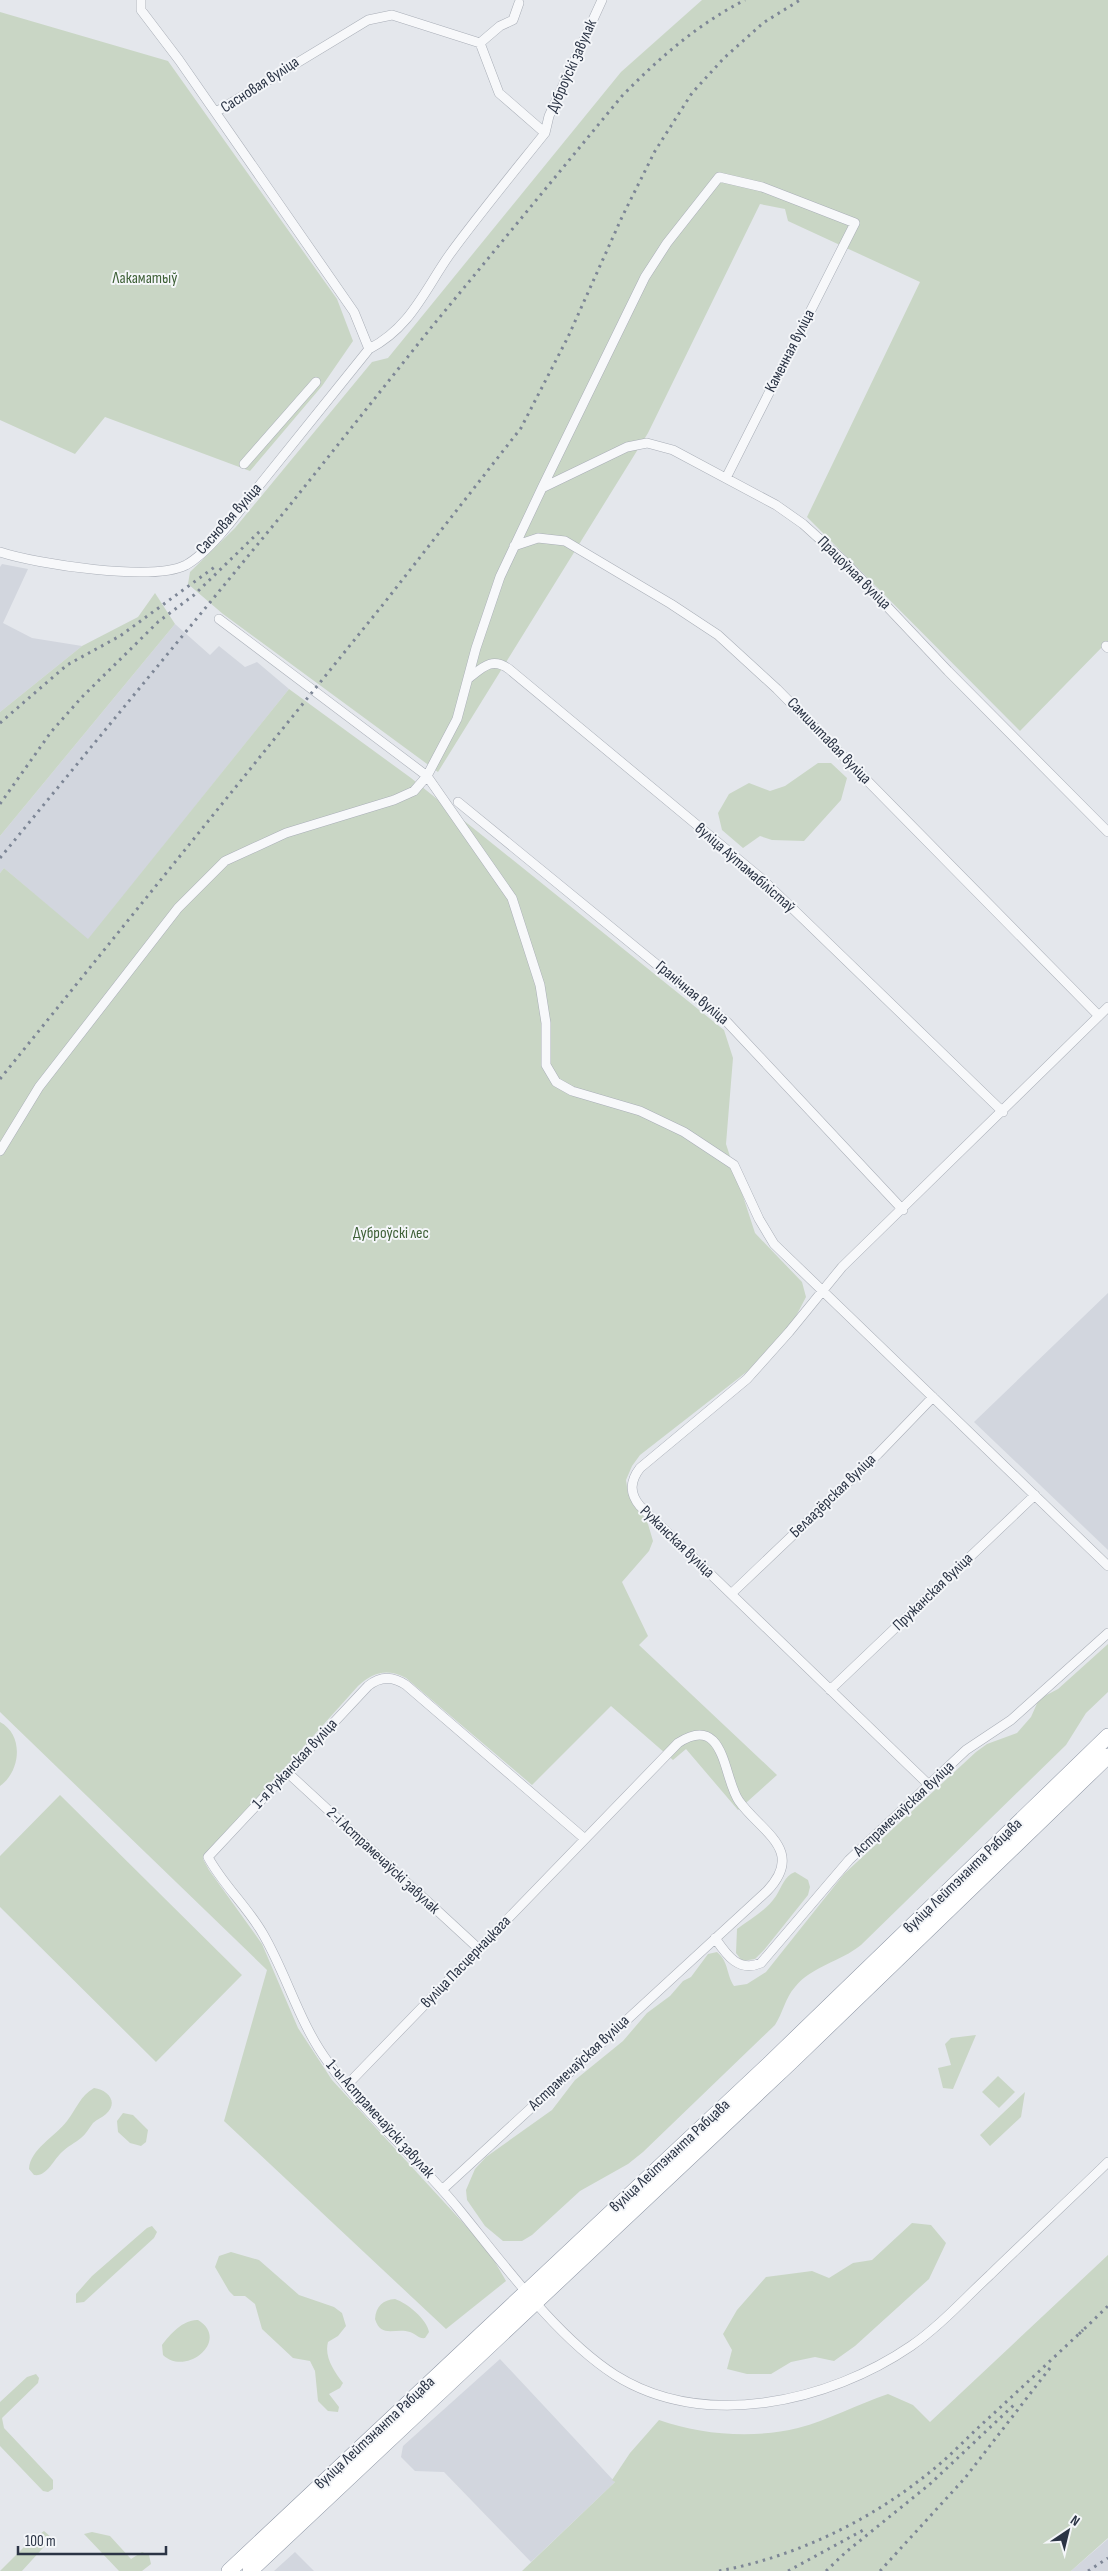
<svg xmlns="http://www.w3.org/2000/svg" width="1108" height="2571" viewBox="0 0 1108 2571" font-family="'Sofia Sans Condensed',sans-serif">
<rect width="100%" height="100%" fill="#e4e7ec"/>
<path fill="#d2d6de" d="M2,564L28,569L3,623L32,638L82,646L0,712V567Z
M175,624L210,655L219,646L245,667L257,662L289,689L88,940L4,868L0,873V836Z
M1108,1293V1550L974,1422Z
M500,2359L615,2482L531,2562L444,2472L415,2471L401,2457L403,2446Z
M1108,2539V2571H1071Z
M295,2552L314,2571H274Z"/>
<path fill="#c9d6c5" d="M702,0H1108V641L1020,731L807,517L920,282L788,221L785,209L760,204L648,433L438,772L223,614L188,584L190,572L235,528L372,362L388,358L621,72Z
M0,12L168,61L337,299L353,341L322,386L250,471L105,417L75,454L0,420Z
M155,593L175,624L0,836V712L82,646L138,617Z
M289,689L411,778L724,1030L733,1058L726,1144L755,1233L802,1282L806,1297L794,1320L749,1370L640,1455L632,1466L626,1480L628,1494L648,1524L653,1541L649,1551L622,1582L648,1636L639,1645L777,1775L738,1810L686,1749L673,1760L611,1706L532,1785L406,1678C387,1668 373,1672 358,1686L203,1859L209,1870L262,1944L298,2028L332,2080L488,2250L506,2281L446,2329L224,2121L267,1970L0,1712V873L4,868L88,939Z
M818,763H831L847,778L841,800L804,841L772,840L760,836L743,848L722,830L718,813L729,794L749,783L770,791L785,786Z
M1108,1644V1692L1086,1713L1066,1745L861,1945C840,1962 812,1966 795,1987C785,1998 783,2013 775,2025L643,2152L628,2164L580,2191L532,2235L522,2241H503L485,2226L467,2200L466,2190L475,2169L486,2157L552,2110L575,2080L623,2041L647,2013L670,1996L683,1981L691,1977L708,1954L717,1952C729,1962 726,1974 734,1986L747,1984L766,1972L844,1874L976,1752L987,1744L1017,1733L1031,1717L1039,1699L1058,1689Z
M0,1722C24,1735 21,1771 0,1786Z
M60,1795L242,1975L156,2062L0,1907V1856Z
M795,1872L808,1880L810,1887L808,1895L764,1950L755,1959L742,1961L736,1953L737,1929C750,1919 767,1910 776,1896C782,1887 784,1876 795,1872Z
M976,2035L953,2089L943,2088L938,2068L951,2065L945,2044L951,2038Z
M998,2076L1015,2092L999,2108L982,2092Z
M94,2088C108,2090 119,2102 106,2114C102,2118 97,2119 93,2123C89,2128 86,2134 81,2138C75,2143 68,2146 62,2152C53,2160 47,2177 34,2175L29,2169C30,2149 56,2136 67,2121C77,2108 80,2096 94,2088Z
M1025,2092L1021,2117L990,2146L980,2135Z
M123,2113L133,2115L148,2130L146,2142L141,2146L130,2143L118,2132L117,2121Z
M912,2223L931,2225L946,2243L929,2279L855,2346L834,2361L815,2357L791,2362L771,2374H747L727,2369L732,2350L723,2334L737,2310L766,2277L812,2271L829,2278L853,2263L872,2260Z
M152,2226L157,2232L154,2238L84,2302L76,2303V2294L92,2276L147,2228Z
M231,2252L259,2260L299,2295L334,2307L342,2313L346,2326L338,2336L328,2342C324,2357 334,2371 343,2383L340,2388L329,2394L339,2407L338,2412L328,2411L318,2401L315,2371L310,2361L293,2358L262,2329L255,2304L245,2296H234L229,2291L215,2267L219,2256Z
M1108,2255V2538L1071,2571H522L615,2482L612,2480L630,2453L659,2420C701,2435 754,2439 798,2428C829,2420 858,2404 888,2394L913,2405L930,2422Z
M395,2299C407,2303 427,2319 429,2332L425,2338C419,2339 416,2334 410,2332C396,2327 381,2339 375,2319C376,2306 383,2300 395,2299Z
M198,2320C231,2340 186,2377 163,2355L162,2345C170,2334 184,2319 198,2320Z
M36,2374L39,2378L38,2383L2,2418L4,2428L53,2480V2489L48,2492L43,2491L0,2446V2402L27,2377Z
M44,2531L52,2538L22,2571H0L30,2541Z
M92,2532L110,2536L131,2559L142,2552L149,2555L151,2564L142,2571H119L84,2534Z"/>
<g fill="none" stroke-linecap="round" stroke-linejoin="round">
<g stroke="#a9aeb7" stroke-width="10">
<path id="minor" d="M519,3L513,20L500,26L480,43L499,93L545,133
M216,112L368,20L392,15L480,43
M369,349C411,327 424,291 450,254C480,213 513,173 545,133L549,116L602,0
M244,464L316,382
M542,488L627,447L647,443L673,450L776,505L803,524L845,562L948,671L1108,832
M514,546L538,538L565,541L671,604L718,635L777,689L1099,1016
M0,552C36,564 153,582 186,565C211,551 240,510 258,487C295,441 332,395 369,349L354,312L179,60L141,10V0
M219,619L427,776L512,898L540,985L546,1023V1065L556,1082L572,1091L640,1111L684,1132L734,1165L759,1219L774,1244L1108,1566
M1106,646L1108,648
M469,678C483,667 492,657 509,669L762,879L1003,1112
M458,802L727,1022L903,1210
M0,1151L39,1087L178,908L225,861L286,833L394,800L414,791L427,776L457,719L476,648L500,577L542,488L645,277L667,243L719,177L762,187L855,223L726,478
M731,1594L878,1454L933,1397
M830,1690L1035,1495
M288,1773L479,1949
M929,1785L640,1506C629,1493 630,1481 640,1468L747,1379L789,1332L842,1267L1108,1007
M585,1839L406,1685C393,1676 380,1676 368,1686L208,1857C223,1885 247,1906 263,1934C287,1975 299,2023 328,2062C365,2114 416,2157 457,2207C502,2262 556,2337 615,2375C704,2431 829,2402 911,2346C940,2326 964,2299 990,2275C1029,2237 1069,2200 1108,2162
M715,1938C726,1954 738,1973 761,1963L849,1860L966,1750L1011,1720L1108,1633
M346,2086L678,1743C726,1712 723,1779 739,1801C761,1832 806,1850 767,1891L443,2189"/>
</g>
<g stroke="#8b94a3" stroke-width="16">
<path id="trunk" d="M229,2571L769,2064L1108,1736
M250,2571L791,2062L1108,1756"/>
</g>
<use href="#minor" stroke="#f7f8fa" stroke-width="9"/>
<use href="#trunk" stroke="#fff" stroke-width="15"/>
<path stroke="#7d8696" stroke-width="3" stroke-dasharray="2.5 5" stroke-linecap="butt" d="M0,723L67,665L120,636L216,566
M0,804L51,732L82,697L158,622L194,595L260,531
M0,858L290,505L430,329L622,96C659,58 698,24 745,0
M0,1079L385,602L521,428L568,337L622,217L655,151L692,93L724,58L763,23L800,0
M1079,2334L1108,2306
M719,2571C795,2557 870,2521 930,2472C948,2458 964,2441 980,2426C1015,2394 1049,2362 1083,2330
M788,2571L867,2528
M826,2571L846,2552L930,2484L1016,2403
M880,2571L965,2478L1050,2368
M1088,2571L1108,2558"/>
</g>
<g text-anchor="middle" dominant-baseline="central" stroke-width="4" stroke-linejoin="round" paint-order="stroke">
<g font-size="16" fill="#2b3445" stroke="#f4f6f9">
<text transform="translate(572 66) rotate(-66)">Дуброўскі завулак</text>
<text transform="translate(260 85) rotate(-33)">Сасновая вуліца</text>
<text transform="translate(790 351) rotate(-63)">Каменная вуліца</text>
<text transform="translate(229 519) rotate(-48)">Сасновая вуліца</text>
<text transform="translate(854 573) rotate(45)">Працоўная вуліца</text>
<text transform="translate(829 741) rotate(46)">Самшытавая вуліца</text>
<text transform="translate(745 868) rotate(41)">вуліца Аўтамабілістаў</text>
<text transform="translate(692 993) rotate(40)">Гранічная вуліца</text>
<text transform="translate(833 1496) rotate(-44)">Белаазёрская вуліца</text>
<text transform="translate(677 1542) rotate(44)">Ружанская вуліца</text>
<text transform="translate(933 1592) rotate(-44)">Пружанская вуліца</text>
<text transform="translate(295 1764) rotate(-47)">1-я Ружанская вуліца</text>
<text transform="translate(904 1809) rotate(-43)">Астрамечаўская вуліца</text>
<text transform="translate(383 1861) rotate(43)">2-і Астрамечаўскі завулак</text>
<text transform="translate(963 1876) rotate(-44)">вуліца Лейтэнанта Рабцава</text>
<text transform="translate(466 1962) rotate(-46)">вуліца Пасцернацкага</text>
<text transform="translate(579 2063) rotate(-43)">Астрамечаўская вуліца</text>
<text transform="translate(380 2119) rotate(48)">1-ы Астрамечаўскі завулак</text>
<text transform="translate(670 2156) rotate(-43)">вуліца Лейтэнанта Рабцава</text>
<text transform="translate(375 2433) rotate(-43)">вуліца Лейтэнанта Рабцава</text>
</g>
<g font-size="16" fill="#3f6138" stroke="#f4f6f9">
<text x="145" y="278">Лакаматыў</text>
<text x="391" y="1233">Дуброўскі лес</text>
</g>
</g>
<g transform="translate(1068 2531) rotate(35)" stroke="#f4f6f9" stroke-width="4" paint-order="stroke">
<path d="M0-4L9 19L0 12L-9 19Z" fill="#2b3445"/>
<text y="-8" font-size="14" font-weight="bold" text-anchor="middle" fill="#2b3445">N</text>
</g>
<path d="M18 2546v8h148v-8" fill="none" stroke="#2b3445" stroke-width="2.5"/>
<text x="25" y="2546" font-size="15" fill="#2b3445" stroke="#f4f6f9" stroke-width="4" paint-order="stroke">100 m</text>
</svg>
